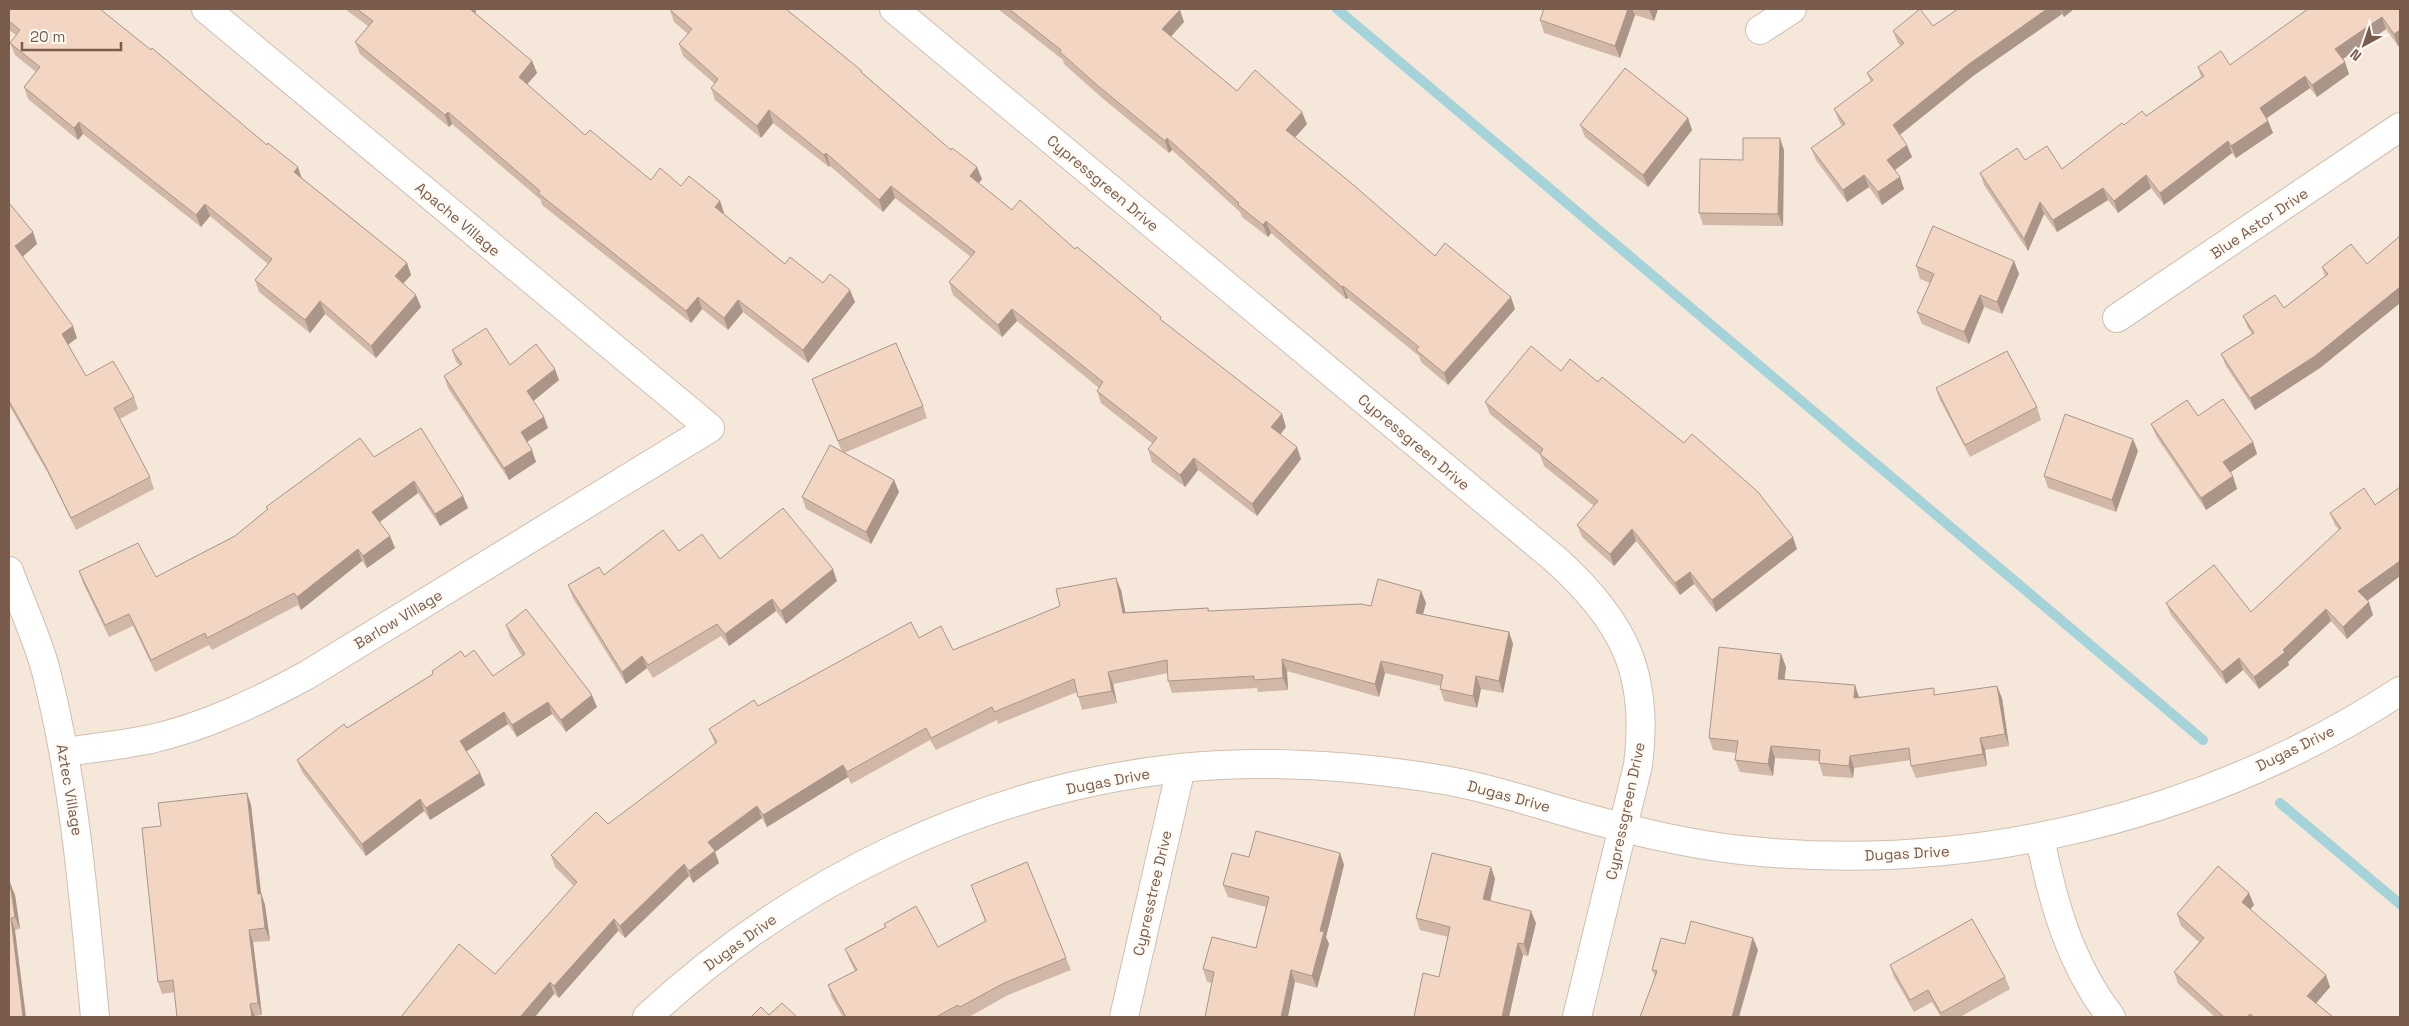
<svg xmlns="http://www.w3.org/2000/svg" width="2409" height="1026" viewBox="0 0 2409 1026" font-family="'Space Grotesk',sans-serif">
<rect width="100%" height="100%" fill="#fdf6ec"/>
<path fill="#f5e8da" d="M9,9H2400V1017H9Z"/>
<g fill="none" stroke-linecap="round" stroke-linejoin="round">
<path stroke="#a5d3da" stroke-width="10" d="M1337,9L2203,740
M2280,803L2400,904"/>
<g stroke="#d1beb0" stroke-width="30">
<path id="minor" d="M894,9L1555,559C1623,620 1650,673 1638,765L1577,1017
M1760,30L1792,9
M2117,318L2400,127
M9,571C21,604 37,637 46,671C75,785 84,900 95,1017
M64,752C93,748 122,745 151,739C207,726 257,702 307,675L710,428L206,9
M2040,838C2053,903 2070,964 2111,1017
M647,1017C793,882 980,789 1180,768C1269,759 1361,766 1450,781C1493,789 1534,803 1576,815C1630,830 1685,844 1741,850C1970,875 2207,817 2400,691
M1124,1017L1181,768"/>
</g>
<use href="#minor" stroke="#fff" stroke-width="28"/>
</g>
<path fill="#d1b7a8" d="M9,9L302,178L407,263L411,275L403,284L416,295L421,307L376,358L325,314L310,333L259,292L255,280L268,264L210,216L201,227L83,134L78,140L28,99L24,87L36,72L15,55L10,43L16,35L9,30Z
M345,9H475L476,12L475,13L532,61L537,73L527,84L585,135L651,180L681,186L720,201L724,213V214L785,264L823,283L855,302L808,363L743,312L728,330L702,309L691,323L542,205L541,200L452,124L449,127L360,54L355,42L368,26Z
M998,9H1179L1184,22L1171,36L1237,91L1307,124L1295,137L1435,256L1515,309L1448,385L1421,362L1419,356L1348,298L1346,299L1271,233L1268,237L1242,217L1240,212L1172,150L1169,153L1101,97L1064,64L1063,60Z
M1544,9H1658L1654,21L1635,15L1620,58L1544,33L1540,20Z
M1958,9H2074L2064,17L2062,14L1973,76L1900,135L1912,157L1895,170L1900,177L1904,189L1882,205L1869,187L1847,202L1816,160L1811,148L1842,126L1839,121L1834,109L1871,82L1867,73L1901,46L1898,43L1893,31L1933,26Z
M2400,9V45L2398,46L2386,29L2343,59L2345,62L2349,74L2317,97L2310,88L2267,118L2273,133L2236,158L2232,153L2164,205L2151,188L2118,213L2108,200L2057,232L2044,214L2028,251L1984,185L1980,173L2025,160L2062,169L2124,125L2146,116L2201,77L2198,67L2230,65Z
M670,10L864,74L982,179L979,183L1012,210L1075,249L1162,321L1286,427L1280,434L1301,459L1257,516L1198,470L1185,487L1152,462L1148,449L1153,444L1101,403L1097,391L1099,388L1017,321L1002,337L953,295L949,282L971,257L895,198L883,212L830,166L829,167L773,123L761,138L715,100L711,88L715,84L683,56L679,44L688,34L674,22Z
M1688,118L1692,130L1648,187L1585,137L1580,125Z
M1784,150L1783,226L1703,225L1699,213L1743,160Z
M9,203L33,232L37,244L22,256L77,338L68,345L86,376L134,397L138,409L120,419L150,477L154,489L76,530L50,477L9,405Z
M2400,236V303L2320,368L2255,410L2226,366L2221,354L2252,334L2248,328L2243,316L2284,308L2325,276L2322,267L2367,264Z
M2014,261L2019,274L2002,314L1984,307L1969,344L1922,324L1917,312L1930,283L1920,279L1916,266Z
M452,350L510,365L559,380L533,401L548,428L527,442L536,462L509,480L448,388L444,376L460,366L456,362Z
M1561,371L1797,549L1716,612L1694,584L1680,595L1636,541L1614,566L1582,537L1577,525L1594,506L1544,466L1540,455L1490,414L1485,402Z
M812,379L923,406L927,418L844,453L894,480L899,492L871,544L806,509L802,497L842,452Z
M1936,388L2037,407L2041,420L1970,457L1940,400Z
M2198,416L2253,442L2257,454L2230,472L2237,489L2206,510L2156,436L2151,424Z
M2138,451L2116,512L2048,488L2044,476Z
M374,457L463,496L468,508L440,526L418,493L380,522L390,536L395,548L367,568L362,561L301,610L298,605L212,650L209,645L155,672L133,626L109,637L83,583L79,571L156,577L235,536L267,510L266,507Z
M2400,487V576L2367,601L2373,615L2347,639L2331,621L2288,662L2289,665L2259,689L2243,670L2226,684L2171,615L2166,603L2251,612L2339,530L2335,525L2330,513L2375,505Z
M679,551L720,559L837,581L786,624L776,611L729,646L721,636L653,678L647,668L626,684L573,598L568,585L604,575Z
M1121,590L1125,612L1208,608L1209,611L1371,606L1421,591L1426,603L1423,614L1509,632L1513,644L1503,693L1481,689L1477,708L1444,701L1440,689V686L1385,673L1379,697L1287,671L1288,690L1258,692L1257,688L1172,693L1168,681V673L1113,684L1117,703L1082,710L1077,692L998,724L997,720L936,750L930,740L851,784L848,777L767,827L762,818L715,852L719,863L693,883L689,876L625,938L618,931L559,998L554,994L495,974L574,886L555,867L551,855L608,824L715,744L709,729L758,706L919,638L953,650Z
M506,625L597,707L566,732L552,714L517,737L508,724L466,751L480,773L485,785L430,820L424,811L366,856L302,772L297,760L347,728L433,674L432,671L465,657L493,676L522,656L510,637Z
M1781,654L1786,667L1784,680L1859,697L1936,695L2002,698L2009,746L1985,750L1987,766L1916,778L1911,766V760L1854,768L1853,778L1823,776L1819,763V761L1775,758L1773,776L1740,772L1735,760L1736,753L1713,750L1709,738Z
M247,793L251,805L261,893L265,905L270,941L253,942L262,1015L255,1016L175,992L162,994L158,982L161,826Z
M1340,853L1344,865L1326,937L1329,944L1317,988L1295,982L1212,983L1207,982L1203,969L1256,948L1266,907L1228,897L1223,885L1249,857Z
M1491,867L1495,879L1490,901L1536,923L1528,956L1523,955L1509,1017H1414L1439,977L1448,937L1420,930L1416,918Z
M10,883L15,895L20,929L15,930L9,1017Z
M971,885L1066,958L1071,970L1008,995L969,1017H843L832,998L828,985L855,971L850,961L845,949L885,927L884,924L938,947L985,921Z
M2254,905L2250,909L2330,987L2316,1003L2333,1017H2215L2178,984L2174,972L2199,942L2181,926L2177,914Z
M1753,938L1758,950L1655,976L1652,970L1685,944Z
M1890,965L2005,977L2010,989L1960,1017H1941L1932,1002L1914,1012L1894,977Z"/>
<path fill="#aa9588" d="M468,9H475L476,12L471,18Z
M1628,9H1632L1635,15L1620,58L1615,46Z
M1649,9H1658L1654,21Z
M2047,9H2060L2062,14L1973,76L1897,137L1893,125L1969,64Z
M2061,9H2074L2064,17Z
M1180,10L1184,22L1167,41L1162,29Z
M2382,17L2386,29L2340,61L2335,49Z
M2400,30V45L2398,46L2394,34Z
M532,61L537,73L523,89L519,77Z
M2345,62L2349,74L2317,97L2312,85Z
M2305,76L2310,88L2264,120L2260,108Z
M769,110L773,123L761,138L757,126Z
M448,112L452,124L449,127L445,115Z
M1302,112L1307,124L1291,142L1286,130Z
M1688,118L1692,130L1648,187L1643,175Z
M2268,121L2273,133L2236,158L2231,146Z
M79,122L83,134L78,140L74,128Z
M1167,138L1172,150L1169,153L1165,141Z
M1780,138L1784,150L1783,226L1778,214Z
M2228,141L2232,153L2164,205L2160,193Z
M1907,145L1912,157L1892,172L1887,160Z
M826,153L830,166L829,167L824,155Z
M298,167L302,179L294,172Z
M977,167L982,179L974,188L970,176Z
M1864,175L1869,187L1847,202L1843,190Z
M2146,175L2151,188L2118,213L2114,201Z
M1900,177L1904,189L1882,205L1878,192Z
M891,186L895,198L883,212L879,200Z
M2103,188L2108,200L2057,232L2053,220Z
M720,201L724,213L720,219L715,207Z
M2040,202L2044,214L2028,251L2024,239Z
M205,204L210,216L201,227L196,215Z
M1266,221L1271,233L1268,237L1263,225Z
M33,232L37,244L20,259L15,246Z
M2014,261L2019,274L2002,314L1997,302Z
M407,263L411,275L399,288L395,276Z
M1343,286L1348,298L1346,299L1342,287Z
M2400,287V303L2320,368L2255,410L2250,398Z
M850,290L855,302L808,363L803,350Z
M416,295L421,307L376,358L371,346Z
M1980,295L1984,307L1969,344L1964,332Z
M698,297L702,309L691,323L686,311Z
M1511,297L1515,309L1448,385L1444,373Z
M738,300L743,312L728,330L724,318Z
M320,301L325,314L310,333L305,320Z
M1012,309L1017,321L1002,337L998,325Z
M73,326L77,338L66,346L62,334Z
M555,369L559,380L531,403L527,391Z
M1282,414L1286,427L1276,440L1271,427Z
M544,417L548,428L525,443L521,432Z
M2133,439L2138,451L2116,512L2112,500Z
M2253,442L2257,454L2228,474L2223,462Z
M1297,447L1301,459L1257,516L1252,504Z
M532,450L536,462L509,480L504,468Z
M1194,458L1198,470L1185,487L1180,475Z
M2233,476L2237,489L2206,510L2201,498Z
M894,480L899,492L871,544L866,532Z
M414,481L418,493L377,524L372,512Z
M463,496L468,508L440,526L435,514Z
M1632,529L1636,541L1614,566L1610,554Z
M390,536L395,548L367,568L363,556Z
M1793,537L1797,549L1716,612L1712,600Z
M358,549L362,561L301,610L297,597Z
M2400,561V576L2363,604L2358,591Z
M833,569L837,581L786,624L781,611Z
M1690,572L1694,584L1680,595L1675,583Z
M1116,578L1121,590L1128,625L1123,613Z
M1421,591L1426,603L1420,625L1416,613Z
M772,599L776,611L729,646L725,634Z
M2369,602L2373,615L2347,639L2343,627Z
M2326,609L2331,621L2288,662L2289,665L2259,689L2254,677Z
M1509,632L1513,644L1503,693L1499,681Z
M1781,654L1786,667L1783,691L1778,679Z
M642,656L647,668L626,684L622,672Z
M2239,658L2243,670L2226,684L2222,672Z
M1282,659L1287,671L1288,690L1283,678Z
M1381,661L1385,673L1379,697L1375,684Z
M1108,672L1113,684L1117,703L1112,691Z
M1476,676L1481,689L1477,708L1473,696Z
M1855,685L1859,697L1854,698Z
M1997,686L2002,698L2009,746L2005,734Z
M592,695L597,707L566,732L561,720Z
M548,702L552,714L517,737L512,725Z
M504,712L508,724L464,753L460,741Z
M1980,738L1985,750L1987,766L1983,754Z
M1771,746L1775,758L1773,776L1768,764Z
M1850,756L1854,768L1853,778L1849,766Z
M843,765L848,777L767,827L763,815Z
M480,773L485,785L430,820L426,808Z
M247,793L251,805L261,893L265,905L270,941L265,928L258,894Z
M420,799L424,811L366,856L362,844Z
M757,806L762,818L715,852L719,863L693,883L689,871L708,842Z
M1340,853L1344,865L1326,937L1329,944L1317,988L1312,976L1320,931Z
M684,864L689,876L625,938L620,926Z
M1491,867L1495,879L1488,911L1483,899Z
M10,883L15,895L20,929L15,917Z
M2249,893L2254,905L2246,914L2242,902Z
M1531,911L1536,923L1528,956L1524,944Z
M11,918L15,930L26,1017H23Z
M614,919L618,931L559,998L554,986Z
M249,930L253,942L262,1015L258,1003Z
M1753,938L1758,950L1739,1017H1732Z
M1518,943L1523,955L1509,1017H1502Z
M1291,970L1295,982L1288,1017H1281Z
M2326,975L2330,987L2312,1008L2307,996Z
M550,982L554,994L535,1017H520Z
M250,1004L255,1017H252Z"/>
<path fill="#f3d5c3" stroke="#aa9588" d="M9,9H100L151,50L152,48L267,145L268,143L298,167L294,172L407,263L395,276L416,295L371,346L320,301L305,320L255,280L272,259L205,204L196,215L79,122L74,128L24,87L40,67L10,43L20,30L9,21Z
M357,9H470L532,61L519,77L585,135L590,130L651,180L660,168L681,186L689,176L720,201L715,207L785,264L790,257L823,283L830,274L850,290L803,350L738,300L724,318L698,297L686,311L538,193L540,191L448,112L445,115L355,42L373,21Z
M671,9H786L862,71L861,72L951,150L952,148L977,167L970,176L1012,210L1020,200L1075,249L1077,247L1161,317L1160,319L1282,414L1271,427L1297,447L1252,504L1194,458L1180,475L1148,449L1157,438L1097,391L1103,382L1012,309L998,325L949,282L975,252L891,186L879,200L826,153L824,155L769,110L757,126L711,88L718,79L679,44L692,29L670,10Z
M1009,9H1179L1180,10L1162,29L1237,91L1255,70L1302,112L1286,130L1350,182L1435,256L1445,243L1511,297L1444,373L1416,350L1419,347L1343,286L1342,287L1266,221L1263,225L1238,205L1239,203L1167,138L1165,141L1097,85L1060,52L1061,50Z
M1544,9H1628L1615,46L1540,20Z
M1920,9L1933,26L1958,9H2047L1969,64L1893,125L1907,145L1887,160L1900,177L1878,192L1864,175L1843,190L1811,148L1845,124L1834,109L1873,80L1867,73L1904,43L1893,31Z
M2308,9H2400V30L2394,34L2382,17L2335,49L2345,62L2312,85L2305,76L2260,108L2268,121L2231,146L2228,141L2160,193L2146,175L2114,201L2103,188L2053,220L2040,202L2024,239L1980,173L2017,148L2025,160L2047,146L2062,169L2122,123L2124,125L2142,111L2146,116L2204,76L2198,67L2221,51L2230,65Z
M1625,68L1688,118L1643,175L1580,125Z
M1743,138H1780L1778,214L1699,213L1700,159L1743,160Z
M9,203L33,232L15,246L73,326L62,334L86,376L113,361L134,397L114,408L150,477L71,518L45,465L9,401Z
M1933,226L2014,261L1997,302L1980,295L1964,332L1917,312L1934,274L1916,266Z
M2400,236V287L2315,356L2250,398L2221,354L2254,333L2243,316L2275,295L2284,308L2328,274L2322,267L2351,244L2367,264Z
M486,328L510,365L536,344L555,369L527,391L544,417L521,432L532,450L504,468L444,376L462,364L452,350Z
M896,343L923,406L838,441L812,379Z
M1531,346L1561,371L1570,359L1598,382L1602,377L1684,443L1692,434L1758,492L1793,537L1712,600L1690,572L1675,583L1632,529L1610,554L1577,525L1598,501L1540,454L1543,449L1485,402Z
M2007,351L2037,407L1965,445L1936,388Z
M2223,399L2253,442L2223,462L2233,476L2201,498L2151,424L2187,400L2198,416Z
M2065,414L2133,439L2112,500L2044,476Z
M421,428L463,496L435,514L414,481L372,512L390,536L363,556L358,549L297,597L294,593L207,638L205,633L151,660L129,614L105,625L79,571L138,543L156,577L235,536L268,509L266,507L360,438L374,457Z
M830,445L894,480L866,532L802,497Z
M2400,487V561L2358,591L2369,602L2343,627L2326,609L2283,650L2285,652L2254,677L2239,658L2222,672L2166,603L2214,565L2251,612L2341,528L2330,513L2364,488L2375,505Z
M783,508L833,569L781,611L772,599L725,634L717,624L648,665L642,656L622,672L568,585L599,567L604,575L663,530L679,551L702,534L720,559Z
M1116,578L1123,613L1208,608V611L1361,604L1371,606L1378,579L1421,591L1416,613L1509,632L1499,681L1476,676L1473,696L1440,689L1443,675L1381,661L1375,684L1282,659L1283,678L1254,680V676L1168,681L1167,660L1108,672L1112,691L1078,697L1074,679L994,712L992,707L931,738L926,728L847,772L843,765L763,815L757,806L708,842L715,851L689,871L684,864L620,926L614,919L554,986L550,982L520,1017H401L459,944L495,974L577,882L551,855L596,812L608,824L717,742L709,729L754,700L758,706L911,622L919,638L941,626L953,650L1060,606L1056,589Z
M526,609L592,695L561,720L548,702L512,725L504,712L460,741L480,773L426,808L420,799L362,844L297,760L344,724L347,728L433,674L432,671L461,651L465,657L474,650L493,676L525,654L506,625Z
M1719,647L1781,654L1778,679L1855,685L1854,698L1934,688V695L1997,686L2005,734L1980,738L1983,754L1911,766L1909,748L1850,756L1849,766L1819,763L1820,750L1771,746L1768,764L1735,760L1738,741L1709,738Z
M247,793L258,894L261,893L265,928L249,930L258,1003L250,1004L252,1017H177L173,980L158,982L142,828L161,826L158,803Z
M1256,831L1340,853L1320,931L1324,932L1312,976L1291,970L1281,1017H1205L1214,972L1203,969L1212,937L1256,948L1269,897L1223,885L1232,853L1249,857Z
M1432,853L1491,867L1483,899L1531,911L1524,944L1518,943L1502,1017H1414L1423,973L1439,977L1450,927L1416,918Z
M1027,862L1066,958L1004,983L960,1007L958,1005L936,1017H846L828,985L857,970L845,949L886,927L884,924L916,906L938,947L986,921L971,885Z
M2218,866L2249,893L2242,902L2326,975L2307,996L2333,1017H2254L2250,1014L2247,1017H2224L2174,972L2204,938L2177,914Z
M9,883H10L15,917L11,918L23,1017H9Z
M1972,919L2005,977L1941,1013L1928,990L1910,1000L1890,965Z
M1691,921L1753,938L1732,1017H1640L1657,971L1652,970L1661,938L1685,944Z
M782,1003L797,1017H751L761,1007L769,1015Z"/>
<g text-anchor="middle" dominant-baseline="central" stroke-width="4.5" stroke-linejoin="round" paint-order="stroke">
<g font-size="15" fill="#7a5c4d" stroke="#fffaf3">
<text transform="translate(1103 183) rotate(40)">Cypressgreen Drive</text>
<text transform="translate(458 219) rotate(40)">Apache Village</text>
<text transform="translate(2259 223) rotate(-34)">Blue Astor Drive</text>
<text transform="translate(1414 442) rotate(40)">Cypressgreen Drive</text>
<text transform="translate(398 619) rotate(-31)">Barlow Village</text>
<text transform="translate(2295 748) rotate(-26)">Dugas Drive</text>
<text transform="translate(1108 781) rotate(-11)">Dugas Drive</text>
<text transform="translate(70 790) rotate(80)">Aztec Village</text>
<text transform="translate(1509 796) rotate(15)">Dugas Drive</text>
<text transform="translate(1625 811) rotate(-78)">Cypressgreen Drive</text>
<text transform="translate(1907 853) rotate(-3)">Dugas Drive</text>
<text transform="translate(1152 893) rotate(-77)">Cypresstree Drive</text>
<text transform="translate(740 942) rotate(-36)">Dugas Drive</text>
</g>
</g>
<rect width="2409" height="1026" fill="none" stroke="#7a5c4d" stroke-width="20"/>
<g transform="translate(2364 45) rotate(220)" stroke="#fffaf3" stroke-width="4" paint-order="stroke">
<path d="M0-4L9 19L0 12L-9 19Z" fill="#7a5c4d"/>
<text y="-8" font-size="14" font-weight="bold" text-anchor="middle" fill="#7a5c4d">N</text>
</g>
<path d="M22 42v8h99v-8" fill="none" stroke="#7a5c4d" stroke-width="2.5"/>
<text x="30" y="42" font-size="15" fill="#7a5c4d" stroke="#fffaf3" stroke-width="4" paint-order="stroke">20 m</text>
</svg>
